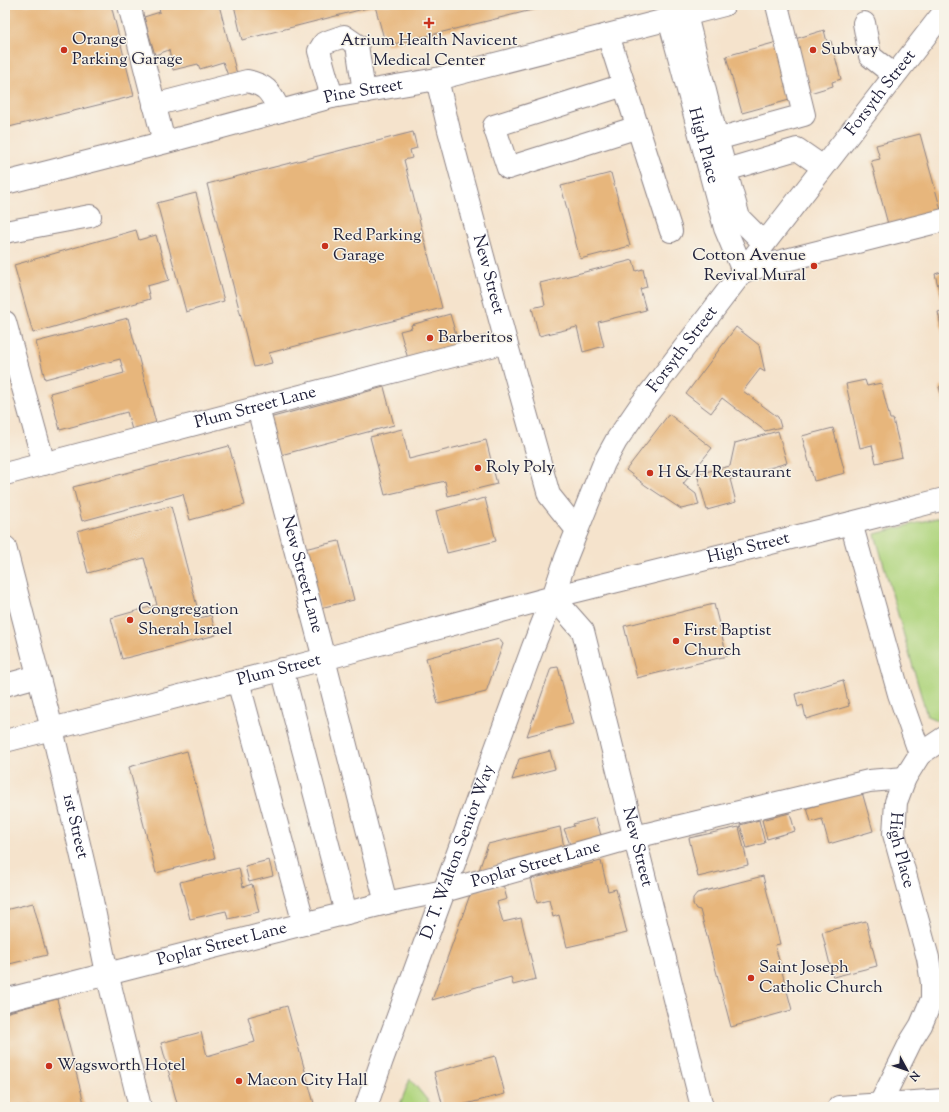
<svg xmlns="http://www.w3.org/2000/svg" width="949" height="1112" viewBox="0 0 949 1112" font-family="'Sorts Mill Goudy',serif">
<rect width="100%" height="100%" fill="#f7f3e8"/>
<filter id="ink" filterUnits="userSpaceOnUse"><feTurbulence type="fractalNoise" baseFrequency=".025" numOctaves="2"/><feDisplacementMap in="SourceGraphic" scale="8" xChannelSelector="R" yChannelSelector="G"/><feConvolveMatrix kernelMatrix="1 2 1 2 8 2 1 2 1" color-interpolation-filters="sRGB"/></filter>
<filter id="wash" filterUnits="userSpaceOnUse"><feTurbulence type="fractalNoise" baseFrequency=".012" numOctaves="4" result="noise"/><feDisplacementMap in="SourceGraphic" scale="16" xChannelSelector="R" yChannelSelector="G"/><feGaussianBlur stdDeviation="0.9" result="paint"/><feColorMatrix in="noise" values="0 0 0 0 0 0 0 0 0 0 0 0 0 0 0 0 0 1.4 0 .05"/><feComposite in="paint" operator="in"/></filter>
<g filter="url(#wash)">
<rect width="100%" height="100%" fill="#f5e3cc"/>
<path fill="#b0d57f" stroke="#697c5d" d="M944,516V723L927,716L875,534Z
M410,1079L433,1107H399Z"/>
<g id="blocks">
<path fill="#e7b67c" d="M5,5H111L134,96L5,128Z
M158,5H219L239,82L231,84L223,62L200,69L198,64L173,70L169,50L155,55L144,17L160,12Z
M234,5H548V6L386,46L375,6L242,40Z
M824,30L827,42L831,41L841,79L832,82L833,86L810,93L795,39Z
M777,42L793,99L742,113L726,56Z
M413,132L417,148L410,150L412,158L404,160L442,308L269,353L272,363L254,367L207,184Z
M920,134L942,214L889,228L871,161L880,159L876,145Z
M611,173L630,246L580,259L561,186Z
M196,193L224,301L186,312L157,203Z
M136,230L139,240L156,235L169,280L147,286L150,299L33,333L14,265Z
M633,260L636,271L643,269L647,287L640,289L646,310L598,322L604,346L583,352L577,327L539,336L532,308L545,305L540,283Z
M944,271V301L942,302L935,274Z
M944,310V336H943L938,312Z
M450,314L459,345L408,359L400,331L412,328L411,325Z
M128,318L156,423L132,430L127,412L60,430L50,393L124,373L120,359L45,379L36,342Z
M736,327L759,345L765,372L760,369L743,391L778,417L781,427L765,431L722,398L711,413L686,394Z
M865,380L867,386L881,383L890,419H893L902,457L876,463L872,445L860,448L846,384Z
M944,385V404L939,387Z
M384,387L394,425L273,457L262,420Z
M669,414L712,448L683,484L696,494L699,505L681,509L645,485L626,470Z
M833,428L845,473L814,481L802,436Z
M402,429L409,459L486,440L497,484L448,496L445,481L385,495L370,437Z
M778,431L787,463L730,479L736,502L707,510L697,474L730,466L735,443Z
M229,446L245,505L190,520L183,494L82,521L73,487Z
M485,498L496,541L447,553L436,511Z
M171,506L200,618L211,615L216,635L122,659L111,618L157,605L144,558L88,573L77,531Z
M339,541L354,600L320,608L304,549Z
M714,604L727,656L637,678L624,626Z
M499,639L503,644L486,692L438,704L426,658Z
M558,667L573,724L527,736L551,668Z
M843,680L849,706L806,719L803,705L798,707L795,694Z
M187,751L215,858L156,873L129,767Z
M550,751L555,769L512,780L519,759Z
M862,792L873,831L829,844L822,819L811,822L807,808Z
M790,813L795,831L767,839L762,820Z
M596,818L602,839L571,847L564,829L574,826L573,824Z
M759,820L765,843L747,848L740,825Z
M560,827L565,852L479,870L488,844Z
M739,827L748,865L698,877L689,838Z
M269,860L273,876L249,882L245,866Z
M601,861L608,891L616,889L627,933L567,947L559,915L553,917L549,900L537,903L531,879Z
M239,868L243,887L252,884L259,912L228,919L226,911L190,919L180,882Z
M763,876L780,944L775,945L792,1010L731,1027L700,910L696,909L693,904V898L697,893Z
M503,885L507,899L497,902L503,922L521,918L536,979L513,985L511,977L432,1000L471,892Z
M33,903L47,955L5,965V910Z
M866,921L877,966L833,977L822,932Z
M57,999L85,1107H29V1106L25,1107H5V1013Z
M287,1006L315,1107H178L161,1043L201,1032L207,1056L255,1042L248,1017Z
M495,1056L505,1094L454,1107H443L434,1072Z"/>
</g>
</g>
<g filter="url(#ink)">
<use href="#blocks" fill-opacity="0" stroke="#8c8284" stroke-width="1"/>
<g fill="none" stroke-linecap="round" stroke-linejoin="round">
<g stroke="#8c8284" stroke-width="24">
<g id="minor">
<path d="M129,5L164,142"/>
<path d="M686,15L717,139L739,218L764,243"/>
<path id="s1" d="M669,19L725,228L743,271L944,220"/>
<path d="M864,23L870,56L894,75"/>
<path d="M608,35L671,231"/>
<path id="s2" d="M437,79L449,130L506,342L549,495L577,530"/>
<path d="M624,85L494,126L508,168L638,127"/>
<path d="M332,97L319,51L324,43L344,36L357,45L364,92"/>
<path d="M154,105L247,81C269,86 270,93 280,111"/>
<path d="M717,139L804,115L777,5"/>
<path d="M726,170L797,149L823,167"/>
<path id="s3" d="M5,183L170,141L332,97L437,79L724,5"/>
<path d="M5,232L90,216"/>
<path d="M5,322L44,464"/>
<path id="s4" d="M258,408L324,659L386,903"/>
<path id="s5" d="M5,474L506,342"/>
<path id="s6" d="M851,523L899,694L920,754L905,778L896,802L894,834L928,958L932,983V999L921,1025L911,1041L880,1104"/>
<path id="s7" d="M5,547L52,729L90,891L107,973L140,1107"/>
<path id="s8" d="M553,597L583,631L702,1107"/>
<path d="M282,669L346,913"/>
<path d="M238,681L304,924"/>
<path d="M5,685L38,676"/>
<path id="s9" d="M5,741L324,659L553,597L851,523L944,499"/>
<path d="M920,754L944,738"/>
<path id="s10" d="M5,1000L386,903L444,891L635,837L869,781L905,778"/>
<path id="s11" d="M366,1107L382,1060L444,891L533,647L553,597L566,558L604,463L616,441L640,406L743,271L944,12"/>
<path d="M839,1107L944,1100"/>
</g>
</g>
<use href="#minor" stroke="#fff" stroke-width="22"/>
</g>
</g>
<g fill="#c8321e" stroke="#f7f3e8" stroke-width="1.5">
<path d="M427 17h4v4h4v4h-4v4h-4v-4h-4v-4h4z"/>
<circle cx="64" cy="50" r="4"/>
<circle cx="813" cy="50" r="4"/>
<circle cx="325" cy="246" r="4"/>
<circle cx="814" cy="266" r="4"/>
<circle cx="430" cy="338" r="4"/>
<circle cx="478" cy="468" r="4"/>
<circle cx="650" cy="473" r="4"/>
<circle cx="130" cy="620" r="4"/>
<circle cx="676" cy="641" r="4"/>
<circle cx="751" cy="978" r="4"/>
<circle cx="49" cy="1066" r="4"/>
<circle cx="239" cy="1081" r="4"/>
</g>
<g text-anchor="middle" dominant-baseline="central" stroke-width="3" stroke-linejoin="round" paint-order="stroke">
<g font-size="17" fill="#22223b" stroke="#f7f3e8" text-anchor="start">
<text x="72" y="40">Orange<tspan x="72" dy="20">Parking Garage</tspan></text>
<text x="429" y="41" text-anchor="middle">Atrium Health Navicent<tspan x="429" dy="20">Medical Center</tspan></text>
<text x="821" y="50">Subway</text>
<text x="333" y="236">Red Parking<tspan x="333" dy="20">Garage</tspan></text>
<text x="806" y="256" text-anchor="end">Cotton Avenue<tspan x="806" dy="20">Revival Mural</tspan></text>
<text x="438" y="338">Barberitos</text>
<text x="486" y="468">Roly Poly</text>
<text x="658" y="473">H &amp; H Restaurant</text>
<text x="138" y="610">Congregation<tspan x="138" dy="20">Sherah Israel</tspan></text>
<text x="684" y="631">First Baptist<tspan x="684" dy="20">Church</tspan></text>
<text x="759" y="968">Saint Joseph<tspan x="759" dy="20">Catholic Church</tspan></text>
<text x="57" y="1066">Wagsworth Hotel</text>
<text x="247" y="1081">Macon City Hall</text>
</g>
<g font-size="17" fill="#22223b" stroke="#f7f3e8">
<text stroke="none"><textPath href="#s3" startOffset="370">Pine Street</textPath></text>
<text stroke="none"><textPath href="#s11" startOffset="1149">Forsyth Street</textPath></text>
<text stroke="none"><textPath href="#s1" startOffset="131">High Place</textPath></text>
<text stroke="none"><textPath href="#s2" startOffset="202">New Street</textPath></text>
<text stroke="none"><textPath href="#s11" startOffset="825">Forsyth Street</textPath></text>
<text stroke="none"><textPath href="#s5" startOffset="259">Plum Street Lane</textPath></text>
<text stroke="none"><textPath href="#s9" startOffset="768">High Street</textPath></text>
<text stroke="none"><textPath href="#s4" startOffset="172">New Street Lane</textPath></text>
<text stroke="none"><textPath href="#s9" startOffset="283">Plum Street</textPath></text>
<text stroke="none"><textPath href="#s7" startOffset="288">1st Street</textPath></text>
<text stroke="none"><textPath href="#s8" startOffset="268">New Street</textPath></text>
<text stroke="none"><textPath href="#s6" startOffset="344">High Place</textPath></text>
<text stroke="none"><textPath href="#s11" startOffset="271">D. T. Walton Senior Way</textPath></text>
<text stroke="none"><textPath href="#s10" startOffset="548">Poplar Street Lane</textPath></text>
<text stroke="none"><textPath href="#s10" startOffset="224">Poplar Street Lane</textPath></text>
</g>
</g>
<rect width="949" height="1112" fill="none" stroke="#f7f3e8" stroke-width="20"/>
<g transform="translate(907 1070) rotate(130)" stroke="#f7f3e8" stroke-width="3" paint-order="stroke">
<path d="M0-3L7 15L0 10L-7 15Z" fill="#22223b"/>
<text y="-6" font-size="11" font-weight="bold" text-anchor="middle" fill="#22223b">N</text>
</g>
</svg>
